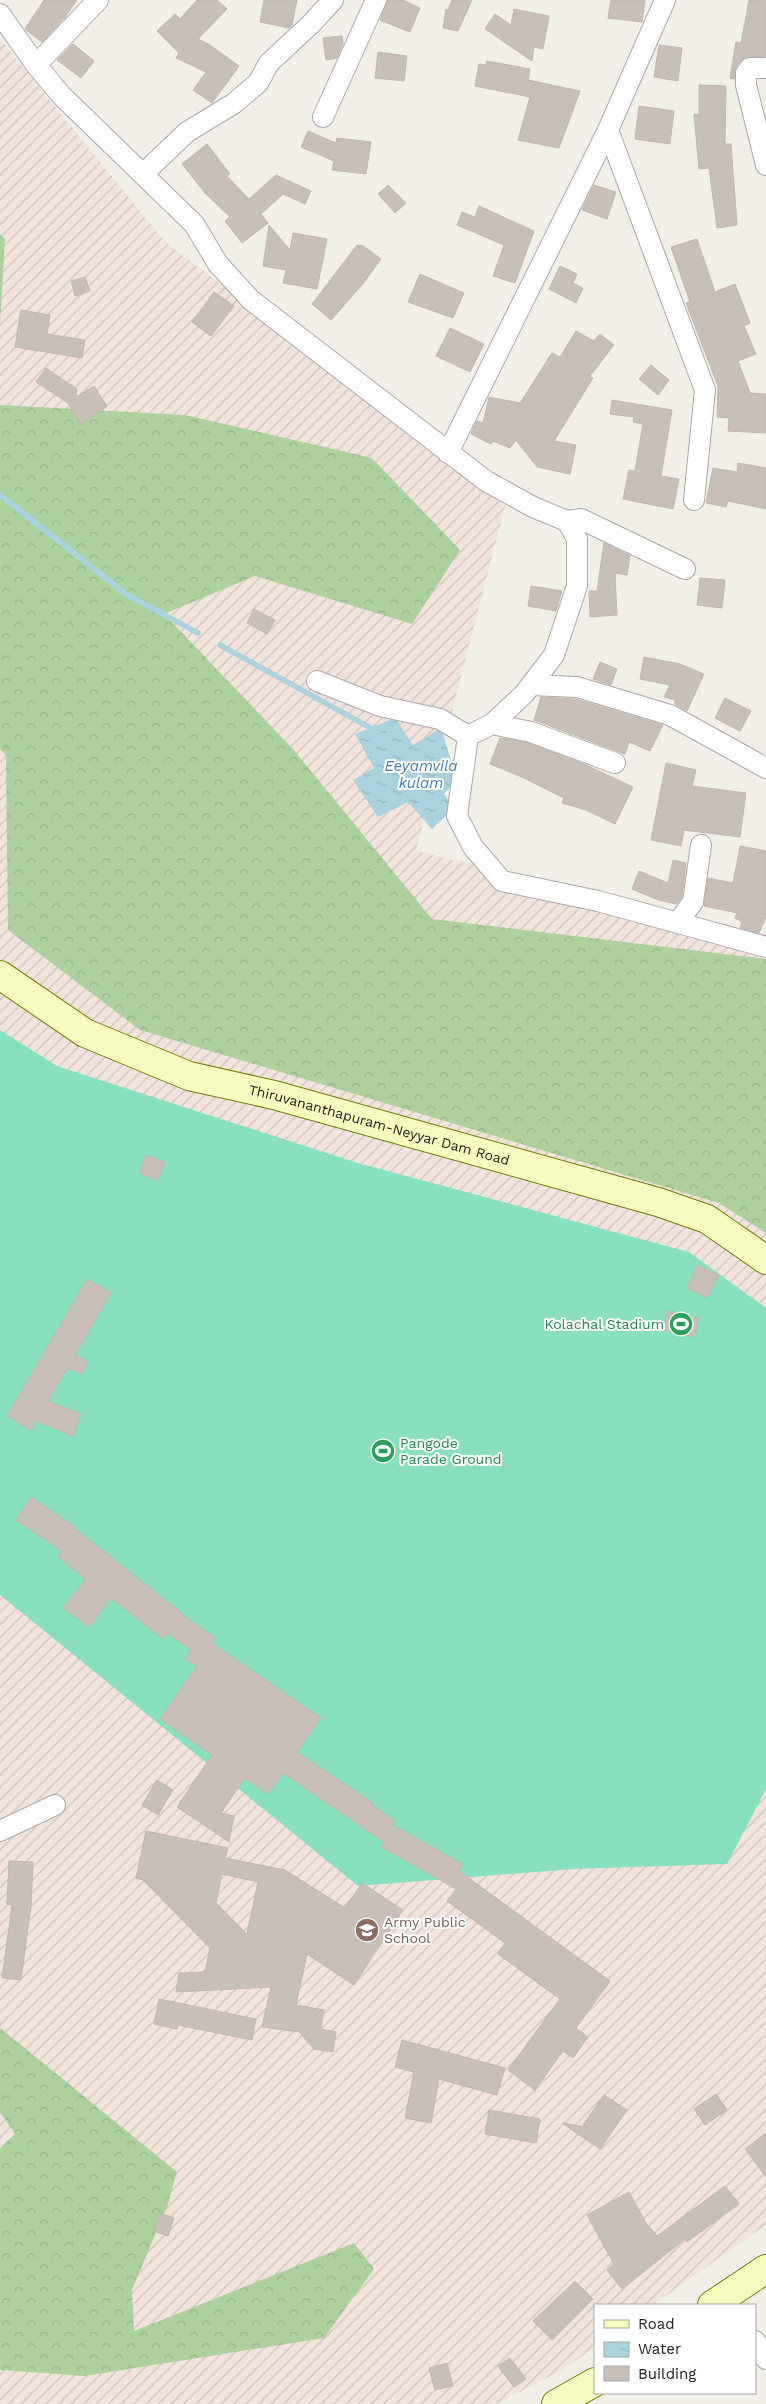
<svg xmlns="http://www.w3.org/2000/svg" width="766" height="2404" viewBox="0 0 766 2404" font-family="'Work Sans',sans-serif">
<defs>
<pattern id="military-furrows" width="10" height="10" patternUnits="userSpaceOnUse" patternTransform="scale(1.25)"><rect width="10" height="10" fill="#f3e3dd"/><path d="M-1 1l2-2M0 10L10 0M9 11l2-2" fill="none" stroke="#d0c2bd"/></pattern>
<pattern id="forest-crowns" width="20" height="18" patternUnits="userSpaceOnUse" patternTransform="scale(1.25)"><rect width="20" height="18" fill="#add19e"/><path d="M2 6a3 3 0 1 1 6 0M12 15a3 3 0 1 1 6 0" fill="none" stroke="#95b388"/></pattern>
<pattern id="water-ripples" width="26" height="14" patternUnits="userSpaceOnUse" patternTransform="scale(1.25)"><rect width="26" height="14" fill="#aad3df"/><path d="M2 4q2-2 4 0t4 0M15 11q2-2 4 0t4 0" fill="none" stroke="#92b5bf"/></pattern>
</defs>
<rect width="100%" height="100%" fill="#f2efe9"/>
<path fill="url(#military-furrows)" d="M0,39L166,243L508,495L416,851L766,934V2225L653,2305H595V2347L561,2371L496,2404H0Z"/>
<path fill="url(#forest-crowns)" d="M0,234L5,239L0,324Z
M0,405L185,415L372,458L460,550L412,624L255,576L164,614L293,749L432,919L766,959V1233L719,1203L140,1030L8,930L6,756L0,748Z
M0,2028L177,2172L168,2204L132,2290L134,2331L354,2243L374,2269L324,2338L85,2376L0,2370V2148L15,2134L0,2112Z"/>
<path fill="#88e0be" d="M0,1030L57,1066L358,1163L689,1252L766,1308V1789L727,1864L573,1869L358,1886L0,1595Z"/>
<path fill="url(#water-ripples)" d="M395,718L413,745L441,728L457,780L444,794L454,808L432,829L408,802L378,817L353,780L374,768L355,734Z"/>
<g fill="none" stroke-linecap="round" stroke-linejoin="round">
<path stroke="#aad3df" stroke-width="5.5" d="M0,495L126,594L198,633
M220,645L378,732"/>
</g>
<path fill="#c7bfb8" stroke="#c4b6ab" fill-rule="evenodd" d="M44,0H77L65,17L42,42L25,29Z
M197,0H217L227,9L198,39L210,45L239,66L212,103L193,90L206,72L176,58L179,53L157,31L175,14L180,19Z
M264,0H297L292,25L289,28L260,22Z
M388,0H403L420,8L410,32L380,20Z
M452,0H472L458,31L443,28L446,9L448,10Z
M611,0H645L642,22L608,18Z
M749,0H766V56L744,58L736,66L734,79L730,78L736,42L741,43Z
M514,9L549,16L543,49L534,47L532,61L485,29L495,14L511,25Z
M342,36L343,43L337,58L326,60L323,38Z
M73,44L94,61L81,78L57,60Z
M659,45L682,48L678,81L654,77Z
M378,52L407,56L404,81L375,78Z
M487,61L530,69L528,80L580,91L559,148L518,140L530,97L475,86L479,64L486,65Z
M699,85L726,86L725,144H731L737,225L717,228L709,168L699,169L694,114L699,115Z
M639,106L674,111L670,144L635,139Z
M308,131L336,143L337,138L371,142L366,174L332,170L334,161L301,147Z
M207,144L230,174L227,176L249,199L276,175L311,191L305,204L283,194L261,214L268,223L242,243L225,221L230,217L205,193L182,164Z
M388,185L406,203L395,213L378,194Z
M594,185L616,192L607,219L582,210Z
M479,206L534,231L515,283L493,276L504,245L457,225L462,212L475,217Z
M269,225L290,250L293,233L327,239L317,289L283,283L286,270L263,266Z
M697,239L715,292L735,284L750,323L744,326L756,354L738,361L750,393L766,394V433L728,431L729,418L717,417L718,386L686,303L690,302L671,247Z
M357,245L364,246L381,259L362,285L331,320L312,304Z
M560,266L577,274L573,283L583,288L576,303L549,289Z
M420,274L464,293L453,318L408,302Z
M85,277L90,291L75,296L71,281Z
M214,292L234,306L211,336L192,322Z
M21,310L50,315L47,334L85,340L82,358L15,347Z
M450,328L484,344L470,372L436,356Z
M576,331L594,341L600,334L614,345L590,376L593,378L554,441L576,445L570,474L537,467L516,440L510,448L493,441L491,444L471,434L477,421L483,423L489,397L520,403L552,353L560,357Z
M651,365L669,380L658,395L639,379Z
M46,368L77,389L76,397L94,386L107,406L80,424L68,403L36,382Z
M612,400L672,410L661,476L679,479L673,509L623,499L629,470L635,471L643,424L633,422L634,417L610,414Z
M738,463L766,468V509L728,501L726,507L706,503L713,468L737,472Z
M604,543L630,556L627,575L615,573L617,615L590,617L589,591H597Z
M700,578L725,580L722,608L697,605Z
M531,586L562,591L556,611L528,606Z
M254,609L275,620L267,634L247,623Z
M644,657L680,664L704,674L687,711L675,704V700L664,697L670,685L640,679Z
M600,662L617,669L611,685L593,679Z
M541,697L575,699L663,725L650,751L629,742L625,754L534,720Z
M725,698L751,711L740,731L715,718Z
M500,738L528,743L586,765L633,787L615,824L586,810L562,803L564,798L524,778L490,764Z
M666,763L696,770L692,786L746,793L740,837L684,830L681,846L651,840Z
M740,846L766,851V917L759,933L740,928L742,922L735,918L737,913L704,906L708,878L733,883Z
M673,860L686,863L682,897L676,904L658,900L632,889L639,871L668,883Z
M146,1155L165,1162L158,1180L139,1173Z
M698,1265L719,1275L707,1298L687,1288Z
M87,1279L111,1293L75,1355L88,1361L82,1374L67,1368L48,1401L81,1414L73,1436L36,1421L31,1430L7,1416Z
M667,1311L698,1318L695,1337L663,1330Z
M31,1497L75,1527L74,1528L183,1614L182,1615L216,1638L212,1643L321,1718L297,1752L373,1803L372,1805L395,1821L392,1825L463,1864L459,1871L610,1981L576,2028L588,2037L573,2058L563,2051L535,2090L508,2070L560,1999L498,1954L505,1943L447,1901L456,1889L381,1847L384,1842L283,1773L268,1794L245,1778L221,1813L234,1816L229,1842L177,1807L212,1755L160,1719L197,1666L185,1659L191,1650L168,1633L163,1639L111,1598L89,1627L63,1608L86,1579L58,1557L62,1551L16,1520Z
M157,1780L173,1790L158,1815L142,1805Z
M146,1831L228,1848L225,1858L285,1870L345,1908L362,1883L403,1910L354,1985L307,1954L296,2005L324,2010L321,2029L336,2032L333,2052L314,2049L299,2032L262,2027L271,1987L176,1992L179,1973L205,1972L210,1948L143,1880L136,1878ZM222,1874L258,1882L247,1934L216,1903Z
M9,1861L33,1862L31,1905L21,1980L2,1978L12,1905L7,1904Z
M159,1999L256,2019L252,2040L178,2025L177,2029L154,2024Z
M402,2040L505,2068L497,2095L439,2079L431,2123L405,2118L414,2072L395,2067Z
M716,2094L727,2110L705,2125L694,2109Z
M604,2095L627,2110L600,2149L562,2123L587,2127L583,2125Z
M489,2110L540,2119L536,2143L485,2134Z
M766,2133V2177L745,2149Z
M725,2186L739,2204L687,2242L685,2239L622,2289L607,2270L614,2264L587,2215L629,2192L646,2223L657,2236Z
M160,2213L174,2218L168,2236L154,2231Z
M575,2281L593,2299L552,2340L533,2321Z
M510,2358L526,2379L514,2387L498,2366Z
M447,2363L453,2386L435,2390L429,2368Z"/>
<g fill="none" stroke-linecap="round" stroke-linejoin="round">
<g stroke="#a9a9a9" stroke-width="22">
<path id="street" d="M0,14L36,65L62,96L194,224L218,264L251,300L486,481L533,507L567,521L577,539V586L554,655L524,694L492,724L468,736L457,816L473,847L502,881L598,901L766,947
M36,65L98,0
M766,68H750L746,73V85L766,165
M323,117L376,0
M608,130L705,390L694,500
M143,174L187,132L233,104L258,83L269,63L311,24L333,0
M448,453L608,130L665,0
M567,521L581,519L685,569
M317,681L380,706L440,719L468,736
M531,685L577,687L670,715L766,768
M492,724L531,732L615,763
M677,923L693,902L701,845
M0,1831L55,1805
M755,2341L766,2359"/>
</g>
<g stroke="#707d05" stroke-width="30">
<g id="secondary">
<path id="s1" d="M0,975L85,1033L189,1076L274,1095L658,1202L707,1219L766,1260"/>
<path d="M712,2305L766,2269"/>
<path d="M556,2404L595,2382"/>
</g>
</g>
<use href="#street" stroke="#fff" stroke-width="20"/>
<use href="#secondary" stroke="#f7fabf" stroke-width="28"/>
</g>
<defs>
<g id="stadium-disc" transform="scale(1.25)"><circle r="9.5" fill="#2e9e5b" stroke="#fff"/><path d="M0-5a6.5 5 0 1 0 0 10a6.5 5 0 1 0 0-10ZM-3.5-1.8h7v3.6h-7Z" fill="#fff"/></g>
<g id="school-disc" transform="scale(1.25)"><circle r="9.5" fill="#8d6e63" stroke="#fff"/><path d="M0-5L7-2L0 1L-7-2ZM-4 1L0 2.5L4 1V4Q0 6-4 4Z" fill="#fff"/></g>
</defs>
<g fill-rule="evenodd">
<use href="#stadium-disc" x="681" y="1324"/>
<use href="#stadium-disc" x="383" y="1451"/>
<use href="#school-disc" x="367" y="1930"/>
</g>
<g text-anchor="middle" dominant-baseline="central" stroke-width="4" stroke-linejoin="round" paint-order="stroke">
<g font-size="14" fill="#222" stroke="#fff">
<text stroke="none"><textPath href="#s1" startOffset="412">Thiruvananthapuram-Neyyar Dam Road</textPath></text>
</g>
<g font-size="14" fill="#27864d" stroke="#fff" text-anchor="end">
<text x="664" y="1324">Kolachal Stadium</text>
<text x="400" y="1443" text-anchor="start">Pangode<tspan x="400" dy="16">Parade Ground</tspan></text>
</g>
<g font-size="14" fill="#785e54" stroke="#fff" text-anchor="start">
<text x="384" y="1922">Army Public<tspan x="384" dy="16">School</tspan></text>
</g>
<g font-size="15" font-style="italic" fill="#4a7aab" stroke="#fff">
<text x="421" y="766">Eeyamvila<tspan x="421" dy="17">kulam</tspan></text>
</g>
</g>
<rect x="594" y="2304" width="162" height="90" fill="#ffffff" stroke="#a7a7a7"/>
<rect x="604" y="2320" width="25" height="8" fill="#f7fabf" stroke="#a7a7a7"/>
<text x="638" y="2329" font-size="15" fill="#222222">Road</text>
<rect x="604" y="2342" width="25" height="15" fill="url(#water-ripples)" stroke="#a7a7a7"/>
<text x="638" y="2354" font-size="15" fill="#222222">Water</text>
<rect x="604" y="2366" width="25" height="15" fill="#c7bfb8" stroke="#a7a7a7"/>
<text x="638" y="2379" font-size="15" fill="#222222">Building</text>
</svg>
